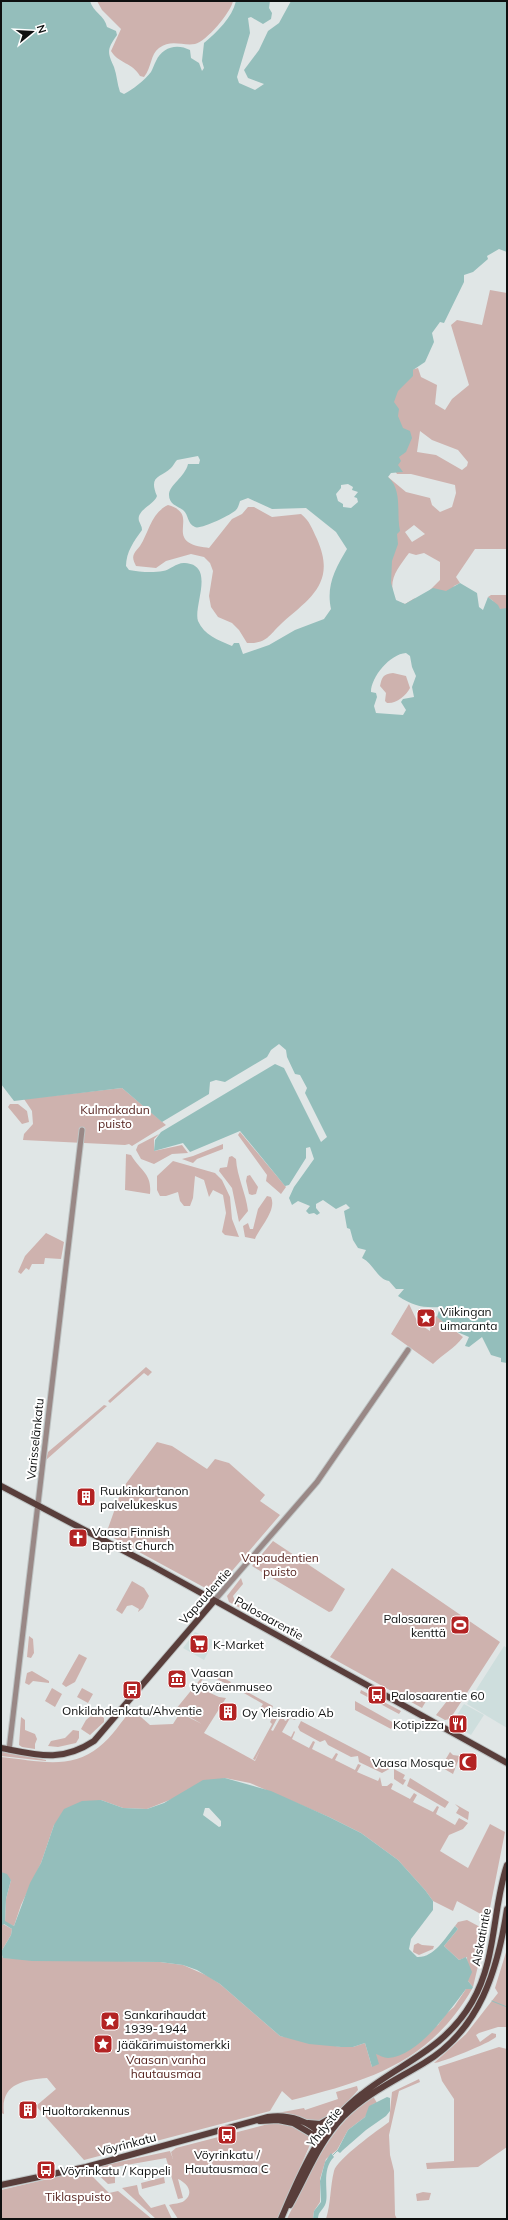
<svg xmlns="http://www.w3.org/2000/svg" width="508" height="2220" viewBox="0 0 508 2220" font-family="Mulish,sans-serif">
<rect width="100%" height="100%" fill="#e0e6e6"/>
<path fill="#cededd" d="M195,1632L214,1641L204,1660L183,1648Z
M504,1646L507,1648V1728L467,1704Z
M464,1704L484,1715L471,1735L451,1724Z"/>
<path fill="#ceb2ae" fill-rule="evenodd" d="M97,1H233C231,12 206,42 195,44C182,46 171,39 159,48C150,55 152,67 144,77L140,76C133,63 118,63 111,51L121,29L102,10Z
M490,290L507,293V549H475L456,577L460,583L454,586L450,596L429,591L440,580V562L424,553L416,555L409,553C398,568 386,581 396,601L405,604L415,598L409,609L389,597L388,477L406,492L430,498L432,505L440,512L452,507L456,493L455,485L411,474H397L388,459L390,414L401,373L418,368L421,377L437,385L435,404L445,410L452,399L469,385L451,325L457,320L482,325ZM420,431L432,440L458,450L468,462L467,466L462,470L436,455L417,452ZM414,525L425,534L412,542L405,532Z
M168,505C196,513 174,531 188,542C193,546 203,547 209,548L232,519L242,514L248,507H254L272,517L301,514C310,521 312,529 317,539C336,582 312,597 282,623C269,635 267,644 247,643L239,630L232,623L218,617L211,607L209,596L213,571L210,563L204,557L191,554L166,561L156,568L136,566C134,562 132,558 134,554C135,551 138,549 140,546C149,532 151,513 168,505Z
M491,595H507V635L493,601L488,597Z
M393,673L406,676L410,688C406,696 396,704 387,703L385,701L386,693L380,686C382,677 383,674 393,673Z
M122,1088L166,1125L132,1146L129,1144L125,1145L23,1140L24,1134L33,1124L32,1111L24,1099Z
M10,1104H18L27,1111L29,1122L22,1124L8,1107Z
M240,1132L286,1187L281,1194L266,1181L267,1175L238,1135Z
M159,1134L154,1139V1151L182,1145L188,1153L172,1154L154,1164L141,1159L136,1150L138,1145Z
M223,1144V1149L197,1159L193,1163L182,1159L193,1156Z
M126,1154L131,1155C141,1172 152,1173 150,1194L125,1190Z
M232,1156L236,1159C237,1177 246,1193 248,1211L239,1222L232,1188L219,1171L220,1168L227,1167L229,1157Z
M173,1161L215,1173L222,1180L230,1197L232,1219L239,1237L225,1235L222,1232L226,1213L223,1195L213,1190L209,1197L204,1180L195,1176L193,1198L190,1206H184L180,1201L178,1192L166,1196H160L157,1190V1176Z
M250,1175L258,1187L256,1194L252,1195L249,1194L246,1181L247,1176Z
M267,1196L271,1197C277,1210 260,1227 255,1239L245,1237L243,1226L248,1223L250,1229H253L258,1209Z
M46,1233L64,1242L61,1259L45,1258L44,1264H32L29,1270L26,1268L21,1274L18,1272L25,1256Z
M409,1304L418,1323L430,1331L431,1321L436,1316L463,1337C454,1349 443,1354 433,1364L391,1334Z
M146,1367L152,1372L148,1376L144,1373L110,1403L108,1401Z
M104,1405L107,1406L46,1460L48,1452Z
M157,1442L172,1446L207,1469L215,1459L229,1463L264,1494L265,1495L260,1501L280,1515L219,1586L209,1590L106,1534L122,1489Z
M273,1541L345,1589L332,1611L329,1612L252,1566Z
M392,1568L500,1642L450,1719L445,1720L436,1715L447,1701L432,1691L422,1708L330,1657Z
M241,1578L243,1584L233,1596L235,1601L250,1609L253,1615L229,1602L227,1596Z
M132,1581L144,1588L149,1596L143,1608L138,1612L139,1609L132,1605L127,1606L122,1614L116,1610Z
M29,1636L33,1639L34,1653L31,1658L27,1657Z
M79,1654L87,1658L75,1682L66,1687L62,1684Z
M32,1671L49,1681V1683L33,1681L29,1685L25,1683L27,1673Z
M207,1671L200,1684L210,1689L208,1692L219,1697L226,1698L204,1733L255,1761L261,1748L255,1760L253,1759L272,1724L270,1722L276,1710L280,1709L281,1711L271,1730L273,1731L283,1713H287L284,1720L286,1721L290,1714L296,1717L295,1720L290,1718L282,1732L291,1737L294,1731L295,1732L292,1739L309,1748L313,1741L315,1742L312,1749L332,1759L336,1753L338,1754L335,1760L355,1770L358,1764L361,1765L357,1772L378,1781L380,1777L382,1786H387L391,1783L393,1784L391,1789L410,1799L414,1793L417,1795L413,1802L433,1812L437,1806L439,1807L436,1814L455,1825L459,1818L468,1823L463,1829L449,1835L440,1851L468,1868L490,1824L505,1832L488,1918L457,1901L453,1911L433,1901L425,1890L398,1860L361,1833L329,1817L250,1783L225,1778L147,1809L123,1808L101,1800L54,1825L41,1863L21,1905L14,1926L5,1922L6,1899L11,1880L1,1872V1757C35,1760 70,1771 99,1747C112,1737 121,1722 132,1709L150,1725L173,1724L180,1713L202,1724L176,1709Z
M210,1671L231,1682L229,1685L210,1676L207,1677Z
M238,1687L273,1706L266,1720L269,1712L261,1707L263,1704L237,1689Z
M52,1688L62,1694L55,1707L45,1701Z
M82,1688L93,1694L88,1703L77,1697Z
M361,1690L401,1711L399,1714L360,1693Z
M355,1701L394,1723L391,1729L355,1710Z
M94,1713L101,1715L104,1718V1722L90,1735L81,1729L86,1720Z
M21,1717L25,1720V1730L35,1734L37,1739L35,1744V1749L22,1747L19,1745Z
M301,1721L391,1768L382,1773L359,1762L358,1756L351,1757L328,1745L325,1740L320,1742L300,1731L298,1727Z
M73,1730L79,1731V1738L76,1743L58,1747L48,1746L51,1741L65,1738Z
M1,1751L46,1760V1761L1,1756Z
M450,1752L453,1755L460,1756L453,1774L441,1767Z
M394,1769L405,1775L403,1779L406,1780L403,1785L394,1779Z
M410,1778L449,1802L445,1808L407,1786Z
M455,1804L469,1812L468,1820L456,1813L459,1808Z
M467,1920L482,1928L483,1945L473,1987L468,1981L467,1957L459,1960L444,1946L458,1929L455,1926L458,1922Z
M3,1924L12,1929L11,1935L1,1952V1926Z
M418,1943L422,1945L434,1946L433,1949L419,1955L413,1952L414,1945Z
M507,1949V2027H498L479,2033L476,2035L480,2042L492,2033L496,2034V2037C490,2043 441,2063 434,2063L466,2034L498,1993L495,1988Z
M1,1952L3,1958L160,1962L183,1965L208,1976L220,1984L280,2036L341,2047H353L365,2043L372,2067L376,2054L438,2025L446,2014L454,2007L466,1989H472C429,2063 370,2080 292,2100L282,2091L270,2111L84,2160L36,2106L56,2089L47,2078C23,2080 0,2084 4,2114L1,2113Z
M499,2047L507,2049V2147L478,2167L427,2169L426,2163L454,2161V2099L442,2081L438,2067Z
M419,2079L420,2082L399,2091L389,2135L390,2155L394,2171L395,2215L397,2219H326C331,2203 330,2187 334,2171C337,2159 378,2130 389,2122L392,2092Z
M357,2086L358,2090C348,2101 334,2119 319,2121C307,2123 284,2116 272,2114L304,2108L305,2110L338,2099L336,2092Z
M373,2096L377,2103L373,2104L365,2117L348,2130L337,2150L326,2159L320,2179V2202L314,2211L313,2219H287C310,2173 329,2126 373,2096Z
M276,2122C288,2125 307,2126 312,2140L278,2219H178L169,2205C174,2203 180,2204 184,2201C195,2193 187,2183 178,2179L183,2198L178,2199L166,2158L115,2167V2183L108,2184L91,2168L170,2151L173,2159L171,2152L176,2148Z
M86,2170L109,2193L118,2191L152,2219H1V2190Z
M164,2177L165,2183L142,2189L141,2183Z
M137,2185L139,2194L151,2208L165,2204L172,2219H156L122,2188Z
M423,2192L431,2193L429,2200L417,2201L416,2194Z"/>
<path fill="#94bebb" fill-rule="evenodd" d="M1,1H90C93,12 105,16 107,27L116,31L117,35C107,49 107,52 114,67C117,75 117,84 120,92L124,94C132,90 145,80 151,72C153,68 154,65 156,61C162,47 177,43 190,50L191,58L199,63L202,71L204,68L202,61L204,43C217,32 232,18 236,1H270L269,8L272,13L271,19L263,24L251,17L248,18L250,33L237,77L239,83L255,90L264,84L248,78L244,70L259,50L268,31L279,23L291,1H507V252L499,249L487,256L488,259L473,272L464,275V282L444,323L440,322L432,333L434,342L425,362L413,370V376L398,391L394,402L399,409L398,416L403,428L410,431L412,438L406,452L399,457L401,461L398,465L403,472L391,473L388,477C403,490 396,514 400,531L397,534L398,544L392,561L391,583L396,600L405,604L433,588L446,591L460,583L477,593L479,607L483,610L488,597L498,605L500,609L507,608V1363L501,1362V1358L491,1355L482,1337L469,1347L465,1346L469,1337L455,1331L437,1317L440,1307C423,1308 413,1306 398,1296L404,1289H396L389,1281C378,1280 373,1263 362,1258L366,1250L358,1248L353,1240L350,1229L347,1228L344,1211L350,1208L346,1204L336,1209L323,1200L316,1204V1208L320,1213L317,1215L314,1213L309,1214L306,1211L310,1206L298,1201L292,1205L289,1198L294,1187L314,1159L310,1147L306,1148V1158L289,1185L285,1186L240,1131L190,1152L183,1143L154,1151L155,1140L161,1132L275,1064L284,1068L321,1142L327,1137L305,1093L307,1088L300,1075L295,1074L287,1057L286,1050L279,1044L271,1050L267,1057L225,1082L216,1080L210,1082L209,1094L162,1122L122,1088L14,1101L1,1084ZM198,456L200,460L199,464H188C185,477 169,485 169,495C169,504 177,506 183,510C189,515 187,524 195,527C200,530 231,515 236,510C238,508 239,504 240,501L248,498L272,509L306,508L336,532L347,549C335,569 326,586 331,609L324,619L295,630L269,645L243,654L239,643H234L232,646C218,640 204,635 198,621C193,606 216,565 185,563C177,562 170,570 163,571C153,573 139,572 129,570L126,566C126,552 134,541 142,530C142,526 140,524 139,521C136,510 154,505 157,496C148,475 161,478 171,468C173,466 175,462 177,460ZM348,484L353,487L352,490L358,492L354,497L357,498L358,502L351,508L343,507V504L338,501L336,494L341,488V485ZM406,653L410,656L412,667L416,676L412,687L414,697L403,699L401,702L406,710L403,715L376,713L374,706L377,697L376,693L371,692C371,677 390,654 406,653Z
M225,1778L271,1791L329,1817L361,1833L398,1860L425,1890L433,1901V1910L411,1939L409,1949L417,1957C434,1958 445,1938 455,1926L458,1929L444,1946L459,1960L466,1957L472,1972L468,1981L473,1987L472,1989H466C449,2011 419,2056 388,2058C384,2058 379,2055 376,2054L379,2064L372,2067L365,2043L353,2047H341L309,2044L280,2036L220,1984L197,1970L183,1965L160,1962L32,1961L3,1958L1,1952L11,1935L12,1929L4,1924L1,1926V1872L7,1874L11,1880L6,1899L5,1921L14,1926L30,1883L41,1863L54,1825L64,1809L82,1801L101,1800L123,1808L147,1809L164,1803L203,1780ZM205,1808H209L221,1821V1826L219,1827L203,1815Z
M387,2097L390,2098V2111L386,2116L366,2130L343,2150L340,2153L337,2151L348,2130L365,2117L369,2106Z
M331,2153L334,2157C320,2171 330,2195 325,2205C322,2211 318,2212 318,2219H313L314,2211L321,2202L320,2181L325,2162Z"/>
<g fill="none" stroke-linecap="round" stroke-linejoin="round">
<path stroke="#94bebb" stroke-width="1" d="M492,2001L507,2007
M333,2155L338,2150"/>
<g stroke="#bec4c4" stroke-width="7">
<path id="minor" d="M214,1601L317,1482L408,1350
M9,1750L82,1130"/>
</g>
<g stroke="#bec4c4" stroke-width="8">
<path id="major" d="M1,1486L149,1564L507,1763
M1,1748C37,1755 61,1763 94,1741L214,1601
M260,2121L278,2120L293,2123L322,2140
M308,2123L320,2124L334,2116
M1,2185L86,2167L268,2117C289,2114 310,2121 324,2137
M290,2205C307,2175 318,2143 343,2117C366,2094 396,2080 424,2063C480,2030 498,1969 507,1909
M281,2219C301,2171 320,2126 362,2094C402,2062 444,2050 472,2002C497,1959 492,1910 507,1865"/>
</g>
<use href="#minor" stroke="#998886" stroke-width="5"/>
<use href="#major" stroke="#593e3b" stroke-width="6"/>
</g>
<defs>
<g id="sight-square" transform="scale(1)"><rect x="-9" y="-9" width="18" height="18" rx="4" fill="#b32323" stroke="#fff"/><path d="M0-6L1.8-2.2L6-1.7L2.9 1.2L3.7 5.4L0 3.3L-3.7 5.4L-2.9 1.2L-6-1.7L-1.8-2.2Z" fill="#fff"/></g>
<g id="building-square" transform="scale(1)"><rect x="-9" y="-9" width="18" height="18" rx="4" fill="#b32323" stroke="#fff"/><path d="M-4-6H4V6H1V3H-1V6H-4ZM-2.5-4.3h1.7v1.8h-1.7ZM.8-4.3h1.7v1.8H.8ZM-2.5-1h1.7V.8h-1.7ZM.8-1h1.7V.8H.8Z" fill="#fff"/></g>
<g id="church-square" transform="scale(1)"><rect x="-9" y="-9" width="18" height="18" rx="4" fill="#b32323" stroke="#fff"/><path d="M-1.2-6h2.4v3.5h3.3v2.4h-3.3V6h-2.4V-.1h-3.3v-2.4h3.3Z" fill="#fff"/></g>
<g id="stadium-square" transform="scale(1)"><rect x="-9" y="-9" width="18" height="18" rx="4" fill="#b32323" stroke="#fff"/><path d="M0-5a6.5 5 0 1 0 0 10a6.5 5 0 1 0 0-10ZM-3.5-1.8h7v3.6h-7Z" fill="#fff"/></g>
<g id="supermarket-square" transform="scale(1)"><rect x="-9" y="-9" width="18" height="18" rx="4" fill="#b32323" stroke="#fff"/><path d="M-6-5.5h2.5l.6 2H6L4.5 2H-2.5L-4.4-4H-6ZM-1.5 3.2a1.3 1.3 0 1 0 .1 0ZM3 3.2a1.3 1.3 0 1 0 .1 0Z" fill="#fff"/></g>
<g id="museum-square" transform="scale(1)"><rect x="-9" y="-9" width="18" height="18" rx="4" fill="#b32323" stroke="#fff"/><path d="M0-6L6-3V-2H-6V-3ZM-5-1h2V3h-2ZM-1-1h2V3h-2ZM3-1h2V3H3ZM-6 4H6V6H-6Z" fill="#fff"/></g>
<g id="bus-square" transform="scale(1)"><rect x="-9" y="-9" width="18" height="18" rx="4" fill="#b32323" stroke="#fff"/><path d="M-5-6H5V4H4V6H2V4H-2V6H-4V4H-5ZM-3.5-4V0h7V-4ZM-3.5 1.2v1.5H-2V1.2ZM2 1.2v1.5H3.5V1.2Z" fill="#fff"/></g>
<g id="restaurant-square" transform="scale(1)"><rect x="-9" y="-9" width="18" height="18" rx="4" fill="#b32323" stroke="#fff"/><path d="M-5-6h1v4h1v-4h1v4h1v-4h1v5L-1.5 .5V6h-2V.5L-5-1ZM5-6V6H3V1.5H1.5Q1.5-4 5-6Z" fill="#fff"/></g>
<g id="mosque-square" transform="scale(1)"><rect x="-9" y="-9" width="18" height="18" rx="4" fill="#b32323" stroke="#fff"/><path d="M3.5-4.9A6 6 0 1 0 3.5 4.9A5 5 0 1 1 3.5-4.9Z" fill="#fff"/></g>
</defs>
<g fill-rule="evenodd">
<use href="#sight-square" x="426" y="1318"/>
<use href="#building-square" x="86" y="1497"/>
<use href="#church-square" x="78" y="1538"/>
<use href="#stadium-square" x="460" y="1625"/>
<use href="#supermarket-square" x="199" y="1644"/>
<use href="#museum-square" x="177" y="1679"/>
<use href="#bus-square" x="132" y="1690"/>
<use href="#bus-square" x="377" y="1695"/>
<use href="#building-square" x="228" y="1712"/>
<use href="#restaurant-square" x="458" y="1724"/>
<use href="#mosque-square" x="468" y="1762"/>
<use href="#sight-square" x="110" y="2021"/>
<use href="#sight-square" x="103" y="2044"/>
<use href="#building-square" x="28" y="2110"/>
<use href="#bus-square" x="227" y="2135"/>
<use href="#bus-square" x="46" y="2170"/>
</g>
<g text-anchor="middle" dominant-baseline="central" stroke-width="4" stroke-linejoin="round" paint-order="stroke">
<g font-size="12" fill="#582622" stroke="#fff">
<text x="115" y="1109">Kulmakadun<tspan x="115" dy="14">puisto</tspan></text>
<text x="280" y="1557">Vapaudentien<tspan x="280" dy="14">puisto</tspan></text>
<text x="166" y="2059">Vaasan vanha<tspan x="166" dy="14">hautausmaa</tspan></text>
<text x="78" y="2196">Tiklaspuisto</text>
</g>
<g font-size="12" fill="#0e1010" stroke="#fff" text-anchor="start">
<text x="440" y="1311">Viikingan<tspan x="440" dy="14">uimaranta</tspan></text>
<text x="100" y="1490">Ruukinkartanon<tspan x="100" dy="14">palvelukeskus</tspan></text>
<text x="92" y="1531">Vaasa Finnish<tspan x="92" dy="14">Baptist Church</tspan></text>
<text x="446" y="1618" text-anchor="end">Palosaaren<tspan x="446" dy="14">kenttä</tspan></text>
<text x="213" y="1644">K-Market</text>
<text x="191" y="1672">Vaasan<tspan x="191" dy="14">työväenmuseo</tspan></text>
<text x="391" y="1695">Palosaarentie 60</text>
<text x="132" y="1710" text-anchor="middle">Onkilahdenkatu/Ahventie</text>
<text x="242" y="1712">Oy Yleisradio Ab</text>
<text x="444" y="1724" text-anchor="end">Kotipizza</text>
<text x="454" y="1762" text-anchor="end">Vaasa Mosque</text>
<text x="124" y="2014">Sankarihaudat<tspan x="124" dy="14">1939-1944</tspan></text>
<text x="117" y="2044">Jääkärimuistomerkki</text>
<text x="42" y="2110">Huoltorakennus</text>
<text x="227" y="2154" text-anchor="middle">Vöyrinkatu /<tspan x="227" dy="14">Hautausmaa C</tspan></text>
<text x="60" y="2170">Vöyrinkatu / Kappeli</text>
</g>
<g font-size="12" fill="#0e1010" stroke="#fff">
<text transform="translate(35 1439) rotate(-84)">Varisselänkatu</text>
<text transform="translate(205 1596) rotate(-48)">Vapaudentie</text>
<text transform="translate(269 1618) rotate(29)">Palosaarentie</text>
<text transform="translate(481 1937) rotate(-79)">Alskatintie</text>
<text transform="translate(324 2127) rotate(-51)">Yhdystie</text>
<text transform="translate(127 2144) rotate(-15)">Vöyrinkatu</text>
</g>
</g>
<rect width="508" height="2220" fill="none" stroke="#0e1010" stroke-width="4"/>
<g transform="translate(32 32) rotate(72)" stroke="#ffffff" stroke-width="3" paint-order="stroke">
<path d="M0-3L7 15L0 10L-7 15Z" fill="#0e1010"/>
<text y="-6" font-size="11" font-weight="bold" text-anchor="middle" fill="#0e1010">N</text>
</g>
</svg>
